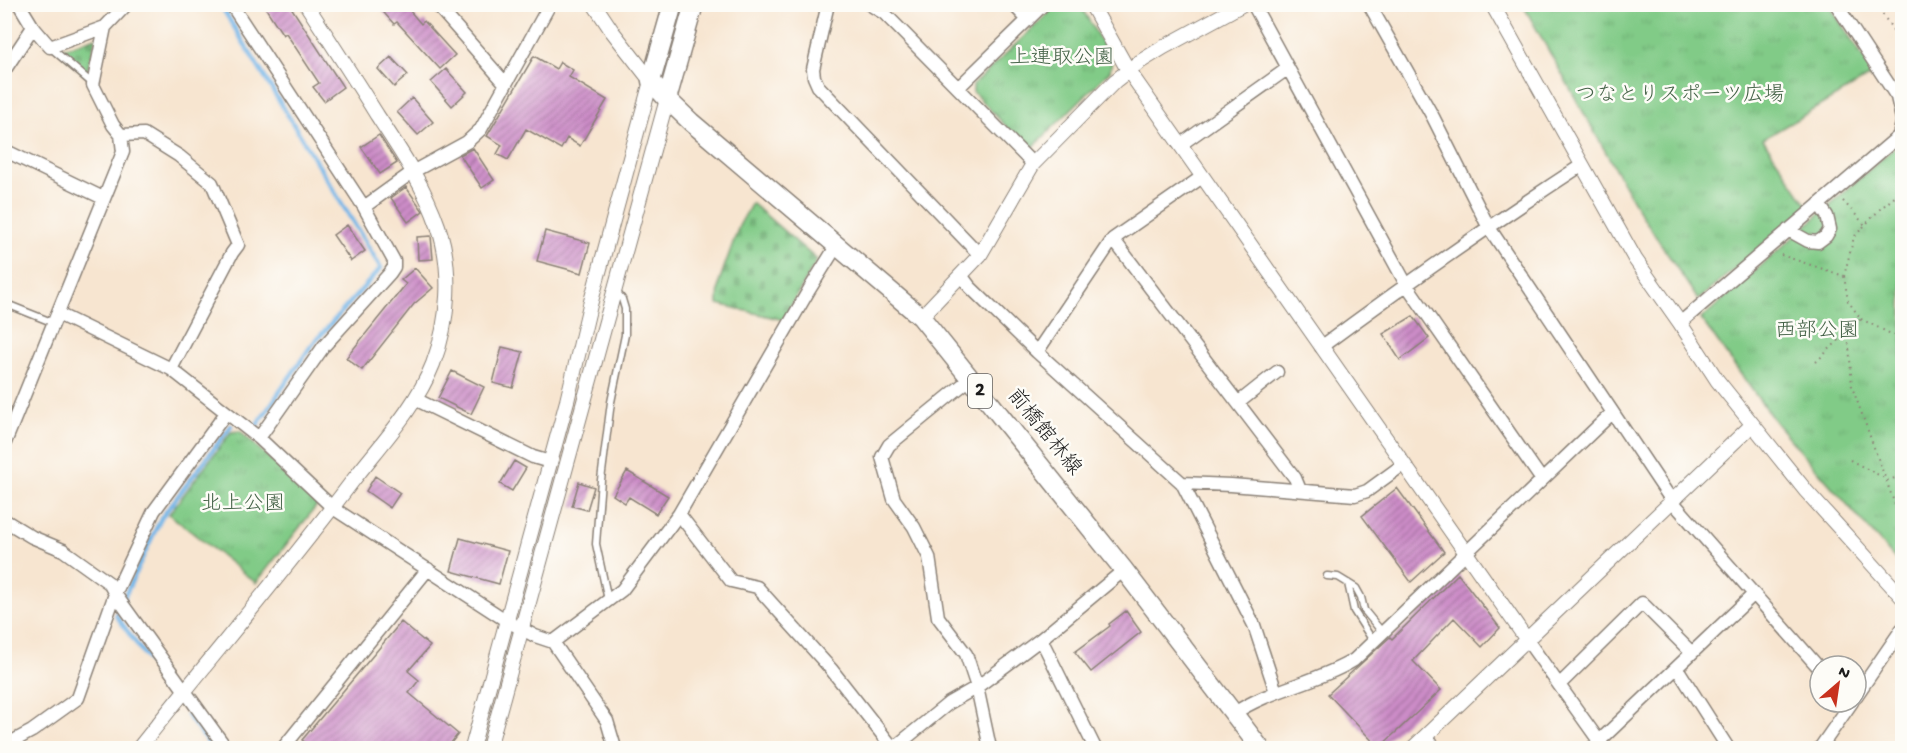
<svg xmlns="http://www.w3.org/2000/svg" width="1907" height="753" viewBox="0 0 1907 753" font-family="'Gochi Hand','Klee One',sans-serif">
<defs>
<pattern id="cemetery-stones" width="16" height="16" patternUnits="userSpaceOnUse" patternTransform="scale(1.5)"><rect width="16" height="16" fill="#81cb87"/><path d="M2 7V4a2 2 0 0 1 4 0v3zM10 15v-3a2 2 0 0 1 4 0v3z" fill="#6fae74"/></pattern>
<pattern id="park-tufts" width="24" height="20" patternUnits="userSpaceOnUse" patternTransform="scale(1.5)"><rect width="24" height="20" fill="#81cb87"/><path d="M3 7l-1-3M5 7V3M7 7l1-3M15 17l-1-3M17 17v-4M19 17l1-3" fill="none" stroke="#6fae74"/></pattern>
<pattern id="building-hatch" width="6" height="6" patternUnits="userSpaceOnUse" patternTransform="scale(1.5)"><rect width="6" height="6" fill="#cc8cc7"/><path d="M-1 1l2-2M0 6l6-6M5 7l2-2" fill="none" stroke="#a572a1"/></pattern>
</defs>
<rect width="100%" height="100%" fill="#fdfcf7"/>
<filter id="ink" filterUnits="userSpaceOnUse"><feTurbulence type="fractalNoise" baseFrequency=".0167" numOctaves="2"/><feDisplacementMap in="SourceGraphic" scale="12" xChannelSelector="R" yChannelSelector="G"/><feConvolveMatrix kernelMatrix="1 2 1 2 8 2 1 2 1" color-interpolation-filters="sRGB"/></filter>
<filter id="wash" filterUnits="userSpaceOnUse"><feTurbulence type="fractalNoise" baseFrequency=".008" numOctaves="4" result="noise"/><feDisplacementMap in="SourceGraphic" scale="24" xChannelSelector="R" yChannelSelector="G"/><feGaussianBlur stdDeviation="1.35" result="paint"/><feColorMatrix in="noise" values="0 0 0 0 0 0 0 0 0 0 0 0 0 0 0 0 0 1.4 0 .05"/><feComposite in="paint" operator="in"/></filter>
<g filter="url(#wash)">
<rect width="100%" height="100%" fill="#f7e5d0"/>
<path fill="url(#cemetery-stones)" stroke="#4e7452" stroke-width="1.5" d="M96,37L86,76L59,50Z
M752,203L817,260L783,320L718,304L719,282L739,226Z"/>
<path fill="url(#park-tufts)" stroke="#4e7452" stroke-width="1.5" d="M1058,4L1080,5L1112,61L1110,71L1032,148L1026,147L973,92V85Z
M1523,5H1829L1874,74L1763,139L1808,206L1698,300L1639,211Z
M1902,141V567L1776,423L1701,319Z
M240,431L318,504L256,583L169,514L231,432Z"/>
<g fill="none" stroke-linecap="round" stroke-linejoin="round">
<path stroke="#73b6e8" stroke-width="4.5" d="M220,4L381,268L311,346L257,425
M167,687L116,615L161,518L231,426
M187,715L212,748"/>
</g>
<g id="blocks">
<path fill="url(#building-hatch)" d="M263,4H289L343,87L324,101L313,87L319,83L286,33L283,35Z
M376,4H404L421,24L424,21L455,55L440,69L397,22L394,24Z
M534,56L556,69L560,62L573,70L569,77L607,100L580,146L567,138L561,149L526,129L508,160L497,154L502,145L487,136Z
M391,57L408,75L394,87L378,69Z
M446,69L467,92L452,106L431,82Z
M412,98L433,122L418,135L397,112Z
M379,135L397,163L380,174L361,147Z
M473,148L494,180L482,188L460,155Z
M406,187L423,211L408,222L391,198Z
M347,225L365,251L351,261L333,235Z
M545,231L590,243L582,273L537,261Z
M431,236L433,259L418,260L417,237Z
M415,268L433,288L414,304L362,370L346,358L406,284L401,280Z
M1413,316L1429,338L1400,360L1383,334Z
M502,347L523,352L513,388L493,383Z
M452,371L484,387L471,414L438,398Z
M514,461L526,468L512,491L500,484Z
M627,471L668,496L656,514L629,497L625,503L613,495Z
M375,476L400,493L390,508L366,491Z
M579,482L594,487L587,510L572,506Z
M1397,488L1444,552L1411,582L1362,516Z
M460,538L508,551L499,584L451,571Z
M1458,574L1500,628L1482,647L1454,618L1413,661L1441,690L1379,748L1328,694L1390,637L1392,639Z
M1126,611L1141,632L1091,672L1075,652L1110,626L1109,624Z
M401,622L430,646L408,671L419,680L409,693L458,734L447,748H312L302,740Z"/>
</g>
</g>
<g filter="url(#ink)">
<use href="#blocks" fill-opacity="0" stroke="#8a8076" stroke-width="1.5"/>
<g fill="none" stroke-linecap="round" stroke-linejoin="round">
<g stroke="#8a8076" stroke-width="9">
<path id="service" d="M51,48L93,84
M4,303L54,323
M1327,576L1338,577L1356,588L1361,597L1364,610L1382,632
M1348,583L1354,611L1373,641
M608,600L596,544L601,480L611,402L625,335V309L622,299L615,290"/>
</g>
<g stroke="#8a8076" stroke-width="15">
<path id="minor" d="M19,4L33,27L50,47L105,27L127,4
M231,4L364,207L394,261V267L390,273L324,346L259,438
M436,4L505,83
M828,4L813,69L814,77L818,86L980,255
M869,4L884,13L1033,164
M1013,4L1028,20
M1253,4L1406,284L1542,480
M1369,4L1433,117L1488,226L1672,501L1820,669
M1836,4L1897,97L1902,119
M4,71L33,27
M958,88L1044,4
M121,135L144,134L179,156L212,183L238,245L232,253L171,369L259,438L333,508L507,621L535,636L553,642L607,721L615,748
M1180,145L1287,69
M4,150L103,198
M364,207L414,171L467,142L481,129L550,4
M1788,230L1808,241L1818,242L1826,236L1830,229L1827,216L1819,204
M1113,239L1295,478L1300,490
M961,275L970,287L1037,352L1182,483L1254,625L1276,692
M58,314L171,369
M1680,323L1899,136L1902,123
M1321,347C1406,284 1493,223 1582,165
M1037,352L1113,239L1202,177
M971,378L889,445L882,457L894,499L914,527L929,557L938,617L966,654L977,687L990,748
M415,399L533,457L550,462
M1238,403L1277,372
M4,445L123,152L121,135L113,125L93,85L105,27
M1182,483L1231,485L1355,495L1367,491L1404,464
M679,514L731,581L757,587L831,669L893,748
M4,520L32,537L63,550L109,583L115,594L226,748
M1041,639L1095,748
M1527,640L1604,748
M553,642L622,590L679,514L809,290L837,245
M1677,668L1728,748
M1559,685L1642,603L1692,653
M1856,696L1902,629
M1233,714C1270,689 1316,683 1354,660L1612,413
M1426,737L1435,748
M4,746L32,731L78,698L115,594L154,511L226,413
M283,748L428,569
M894,748L949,703L977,687L1041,639L1124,570
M1592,748L1754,594
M1820,748L1852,702"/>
</g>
<g stroke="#8a8076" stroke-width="16">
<path id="tertiary" d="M1091,4L1128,70L1527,640
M1492,4L1635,259L1680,323L1717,380L1806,491L1902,597
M921,317L980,255L1033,164L1115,81L1138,63L1164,47L1243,4
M139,748C210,658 285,571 354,479C382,443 416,407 433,364C449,322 453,269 438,226C424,185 400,150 377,115C354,78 330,41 306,4
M472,748L567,401L590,305L651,81L612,31L594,4
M489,748L667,99
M1413,748L1752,425"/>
</g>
<g stroke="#8a8076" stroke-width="21">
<path id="primary" d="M673,4L651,81L667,99L691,122L921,317L1124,570L1260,748
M667,99L694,4"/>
</g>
<path stroke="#8a8076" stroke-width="2" stroke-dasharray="1.5 4.5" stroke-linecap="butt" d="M1876,4L1902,44
M1843,201L1865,225
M1781,255L1844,276L1854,237L1881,208L1902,191
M1861,319L1891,334L1902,337
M1848,331L1852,387L1902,524
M1816,362L1861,319L1848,301L1844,276
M1850,460L1888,480L1902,476"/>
<use href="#service" stroke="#fff" stroke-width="6"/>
<use href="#minor" stroke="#fff" stroke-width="12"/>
<use href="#tertiary" stroke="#fff" stroke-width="14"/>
<use href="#primary" stroke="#fff" stroke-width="18"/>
</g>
</g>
<g text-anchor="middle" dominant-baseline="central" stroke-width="5" stroke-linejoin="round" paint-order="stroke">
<rect fill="#fdfcf7" stroke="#605f5e" stroke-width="1.5" x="968" y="374" width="24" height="34" rx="4.5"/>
<g font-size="20" font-weight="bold" fill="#1c1c1c">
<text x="980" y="391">2</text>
</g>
<g font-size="21" fill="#446247" stroke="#fdfcf7">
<text x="1062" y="59">上連取公園</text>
<text x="1680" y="96">つなとりスポーツ広場</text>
<text x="1817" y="332">西部公園</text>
<text x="243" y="505">北上公園</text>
</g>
<g font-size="21" fill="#1c1c1c" stroke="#fdfcf7">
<text transform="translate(1043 433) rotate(51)">前橋館林線</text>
</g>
</g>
<rect width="1907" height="753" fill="none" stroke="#fdfcf7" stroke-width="24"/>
<g transform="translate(1838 684) rotate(29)"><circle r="28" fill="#fdfcf7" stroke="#a3a29f" stroke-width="1.5"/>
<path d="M0-4.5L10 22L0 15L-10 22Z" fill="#c8321e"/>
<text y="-9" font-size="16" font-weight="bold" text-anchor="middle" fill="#1c1c1c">N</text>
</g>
</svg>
